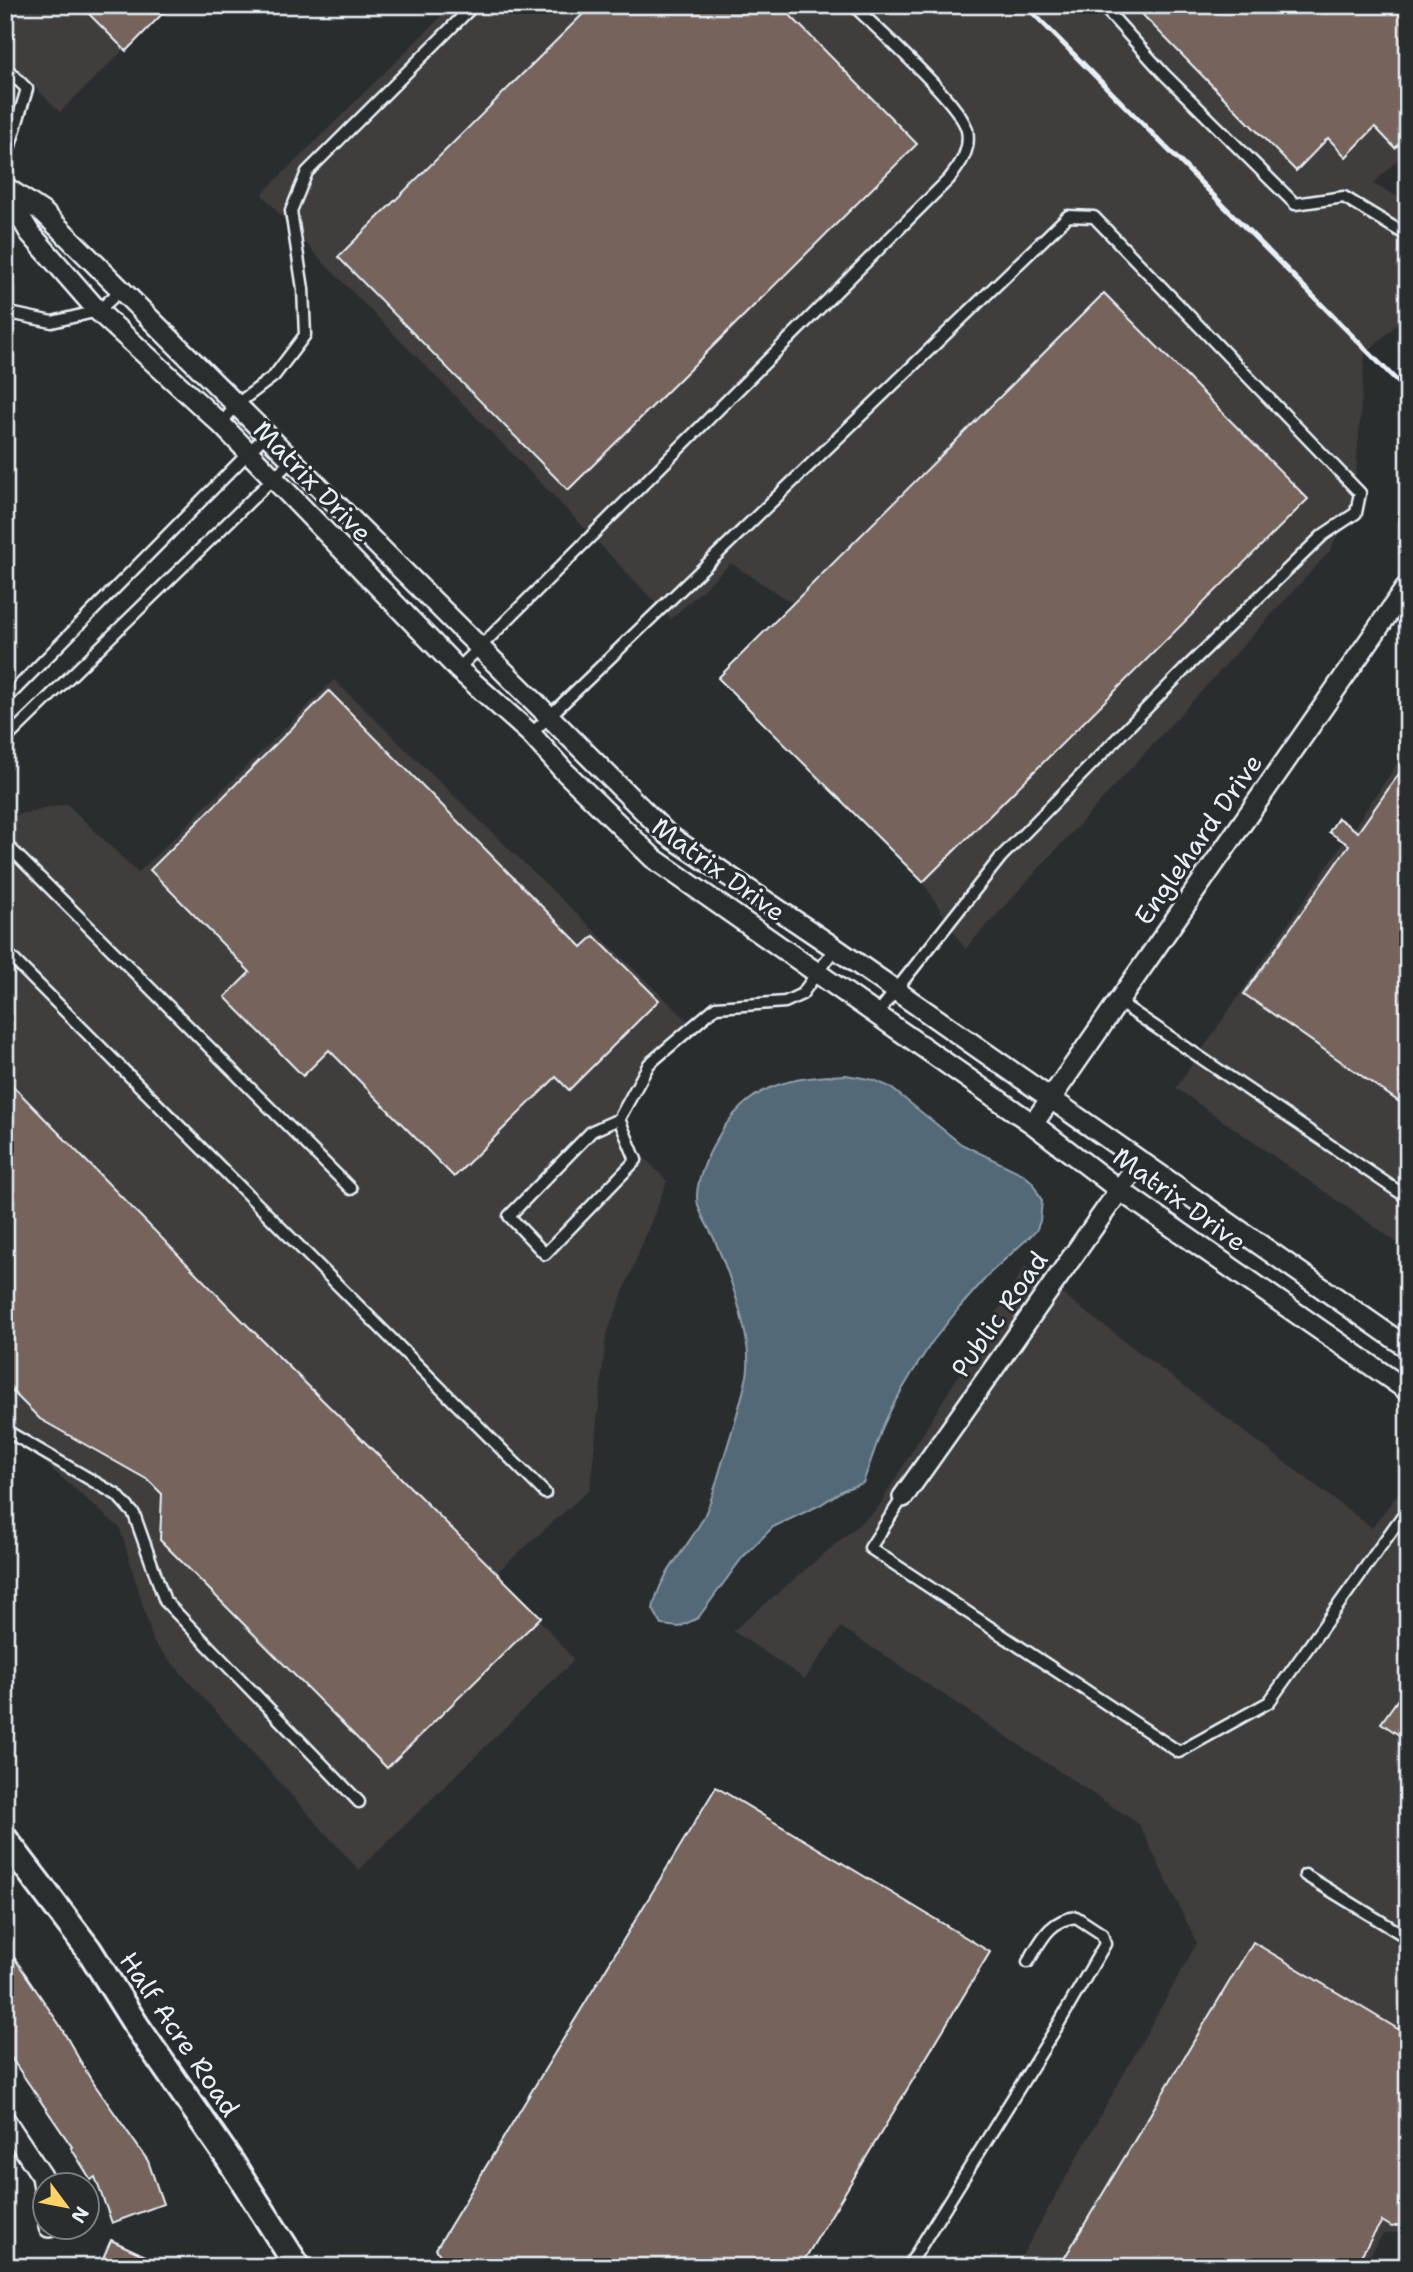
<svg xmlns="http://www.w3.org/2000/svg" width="1413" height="2272" viewBox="0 0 1413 2272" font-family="'Shantell Sans',sans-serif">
<rect width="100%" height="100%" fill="#2a2d2e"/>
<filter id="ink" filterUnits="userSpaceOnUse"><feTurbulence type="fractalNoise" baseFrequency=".0143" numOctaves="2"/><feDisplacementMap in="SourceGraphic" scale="14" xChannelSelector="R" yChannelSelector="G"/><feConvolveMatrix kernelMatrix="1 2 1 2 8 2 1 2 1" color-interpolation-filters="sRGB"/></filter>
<g filter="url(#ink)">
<path fill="#403e3c" d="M5,5H169L60,112L5,57Z
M453,5H1408V149L1373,184L1408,202V314L1365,354L1354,499L1330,551L965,949L923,882L718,678L792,603L731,563L671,619L548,490L318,257L262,194Z
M334,680L694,1027L607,1119L667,1181L606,1336L590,1489L498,1571L574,1660L359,1870L154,1643L120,1528L33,1453L5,1438V817L67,804L138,873Z
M1408,748V1250L1176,1088Z
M1025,1266L1372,1528L1404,1486L1408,1488V2232L1383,2234L1363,2267H1016L1197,1943L1139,1824L841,1627L805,1679L733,1631L877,1509Z"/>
<path fill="#536977" stroke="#8f9fab" stroke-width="2" d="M846,1075L874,1080L890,1087L961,1144L1023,1174L1032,1182L1042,1201L1040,1221L1036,1231L990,1273L960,1307L932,1342L912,1373L893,1405L883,1426L863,1483L843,1490L820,1505L773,1527L742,1558L698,1618L679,1627L662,1625L653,1609C659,1575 685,1552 701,1522C711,1505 715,1486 721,1467C730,1437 740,1408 747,1376C754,1341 730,1276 716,1243C711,1230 702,1219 698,1205C694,1189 703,1168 709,1154C741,1088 777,1078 846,1075Z"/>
<path fill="#74645b" stroke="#e8f1f8" stroke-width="2" d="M80,5H171L126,51Z
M592,5H780L917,144L568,490L338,257Z
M1133,5H1408V136L1395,148L1375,127L1346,157L1328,138L1296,171Z
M1104,293L1308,499L923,882L718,678Z
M329,691L582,947L594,936L659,1000L569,1090L556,1077L454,1177L329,1050L303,1076L225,997L250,972L150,870Z
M1408,761V1108L1244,994L1349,845L1329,832L1338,818L1358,832Z
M5,1078L241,1319L541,1617L387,1768L160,1540L162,1494L148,1480L40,1419L5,1384Z
M1408,1685V1741L1381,1723Z
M716,1787L990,1952L800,2267H448L436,2249Z
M1253,1942L1408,2035V2223L1392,2227L1382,2221L1354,2267H1059Z
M5,1944L59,2024L90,2078L148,2161L163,2204L112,2223L95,2177L91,2180L71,2148L72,2147L5,2049Z
M111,2240L169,2267H99Z"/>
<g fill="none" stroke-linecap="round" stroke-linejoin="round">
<g stroke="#e8f1f8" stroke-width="15">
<path id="service" d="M1102,5L1164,74L1295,204L1344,197L1408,236
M5,67L27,89L5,162
M5,312L52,322L98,311L120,291
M221,424L237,404L274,376L305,335L303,289L291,211L307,172L474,5
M458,669L949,179C960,165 971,150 967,130C960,102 877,29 853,5
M5,700L266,435
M531,734L1068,216L1094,217L1360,493L1356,513L1323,535L1188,666L1001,857L877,1014
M5,740L292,460
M5,843L351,1189
M5,951L545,1493
M1117,1001L1408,1198
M619,1119L592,1131L509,1216L545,1254L636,1160L619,1119L649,1064L716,1007L785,1002L802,994L835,948
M5,1430L117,1495L134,1514L165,1601L359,1802
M903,1497L870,1548L1179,1752L1269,1702L1408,1508
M1305,1875L1408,1938
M908,2267L1055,2030L1105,1944L1102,1934L1076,1917C1049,1920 1041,1941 1028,1962"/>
</g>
<g stroke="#e8f1f8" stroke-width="24">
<path id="minor" d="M5,187L44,213L668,835L835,948L1408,1348
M5,192L30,233L98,311L221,424L458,669L531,734L563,770L653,858L1033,1124L1118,1189L1408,1391
M1033,1124L1408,585
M903,1497L1140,1161
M5,2120L42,2176L46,2201
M49,2226V2227"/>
</g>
<g stroke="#e8f1f8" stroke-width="30">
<path id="tertiary" d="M5,1839L89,1950L136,2025L231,2162L298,2267"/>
</g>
<use href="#service" stroke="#2a2d2e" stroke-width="10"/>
<use href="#minor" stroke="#2a2d2e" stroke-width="19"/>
<use href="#tertiary" stroke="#2a2d2e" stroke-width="24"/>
<path stroke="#e8f1f8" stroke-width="5" d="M1025,5L1408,392"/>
</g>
</g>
<g text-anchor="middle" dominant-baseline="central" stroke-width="6" stroke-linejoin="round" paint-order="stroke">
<g font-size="26" fill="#e8f1f8" stroke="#2a2d2e">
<text transform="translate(313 481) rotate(46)">Matrix Drive</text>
<text transform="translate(1198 839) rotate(-55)">Englehard Drive</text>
<text transform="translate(719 869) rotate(36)">Matrix Drive</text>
<text transform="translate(1180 1199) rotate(36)">Matrix Drive</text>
<text transform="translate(999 1314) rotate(-55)">Public Road</text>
<text transform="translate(180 2034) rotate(56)">Half Acre Road</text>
</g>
</g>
<rect width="1413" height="2272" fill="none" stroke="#2a2d2e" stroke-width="28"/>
<rect x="14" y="14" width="1385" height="2244" fill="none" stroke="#e8f1f8" stroke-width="2.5" filter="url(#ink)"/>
<g transform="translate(66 2206) rotate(122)"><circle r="33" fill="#2a2d2e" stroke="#767b7f" stroke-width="2"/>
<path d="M0-5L12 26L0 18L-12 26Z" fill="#ffd166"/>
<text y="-10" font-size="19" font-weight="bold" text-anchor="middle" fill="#e8f1f8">N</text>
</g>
</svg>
